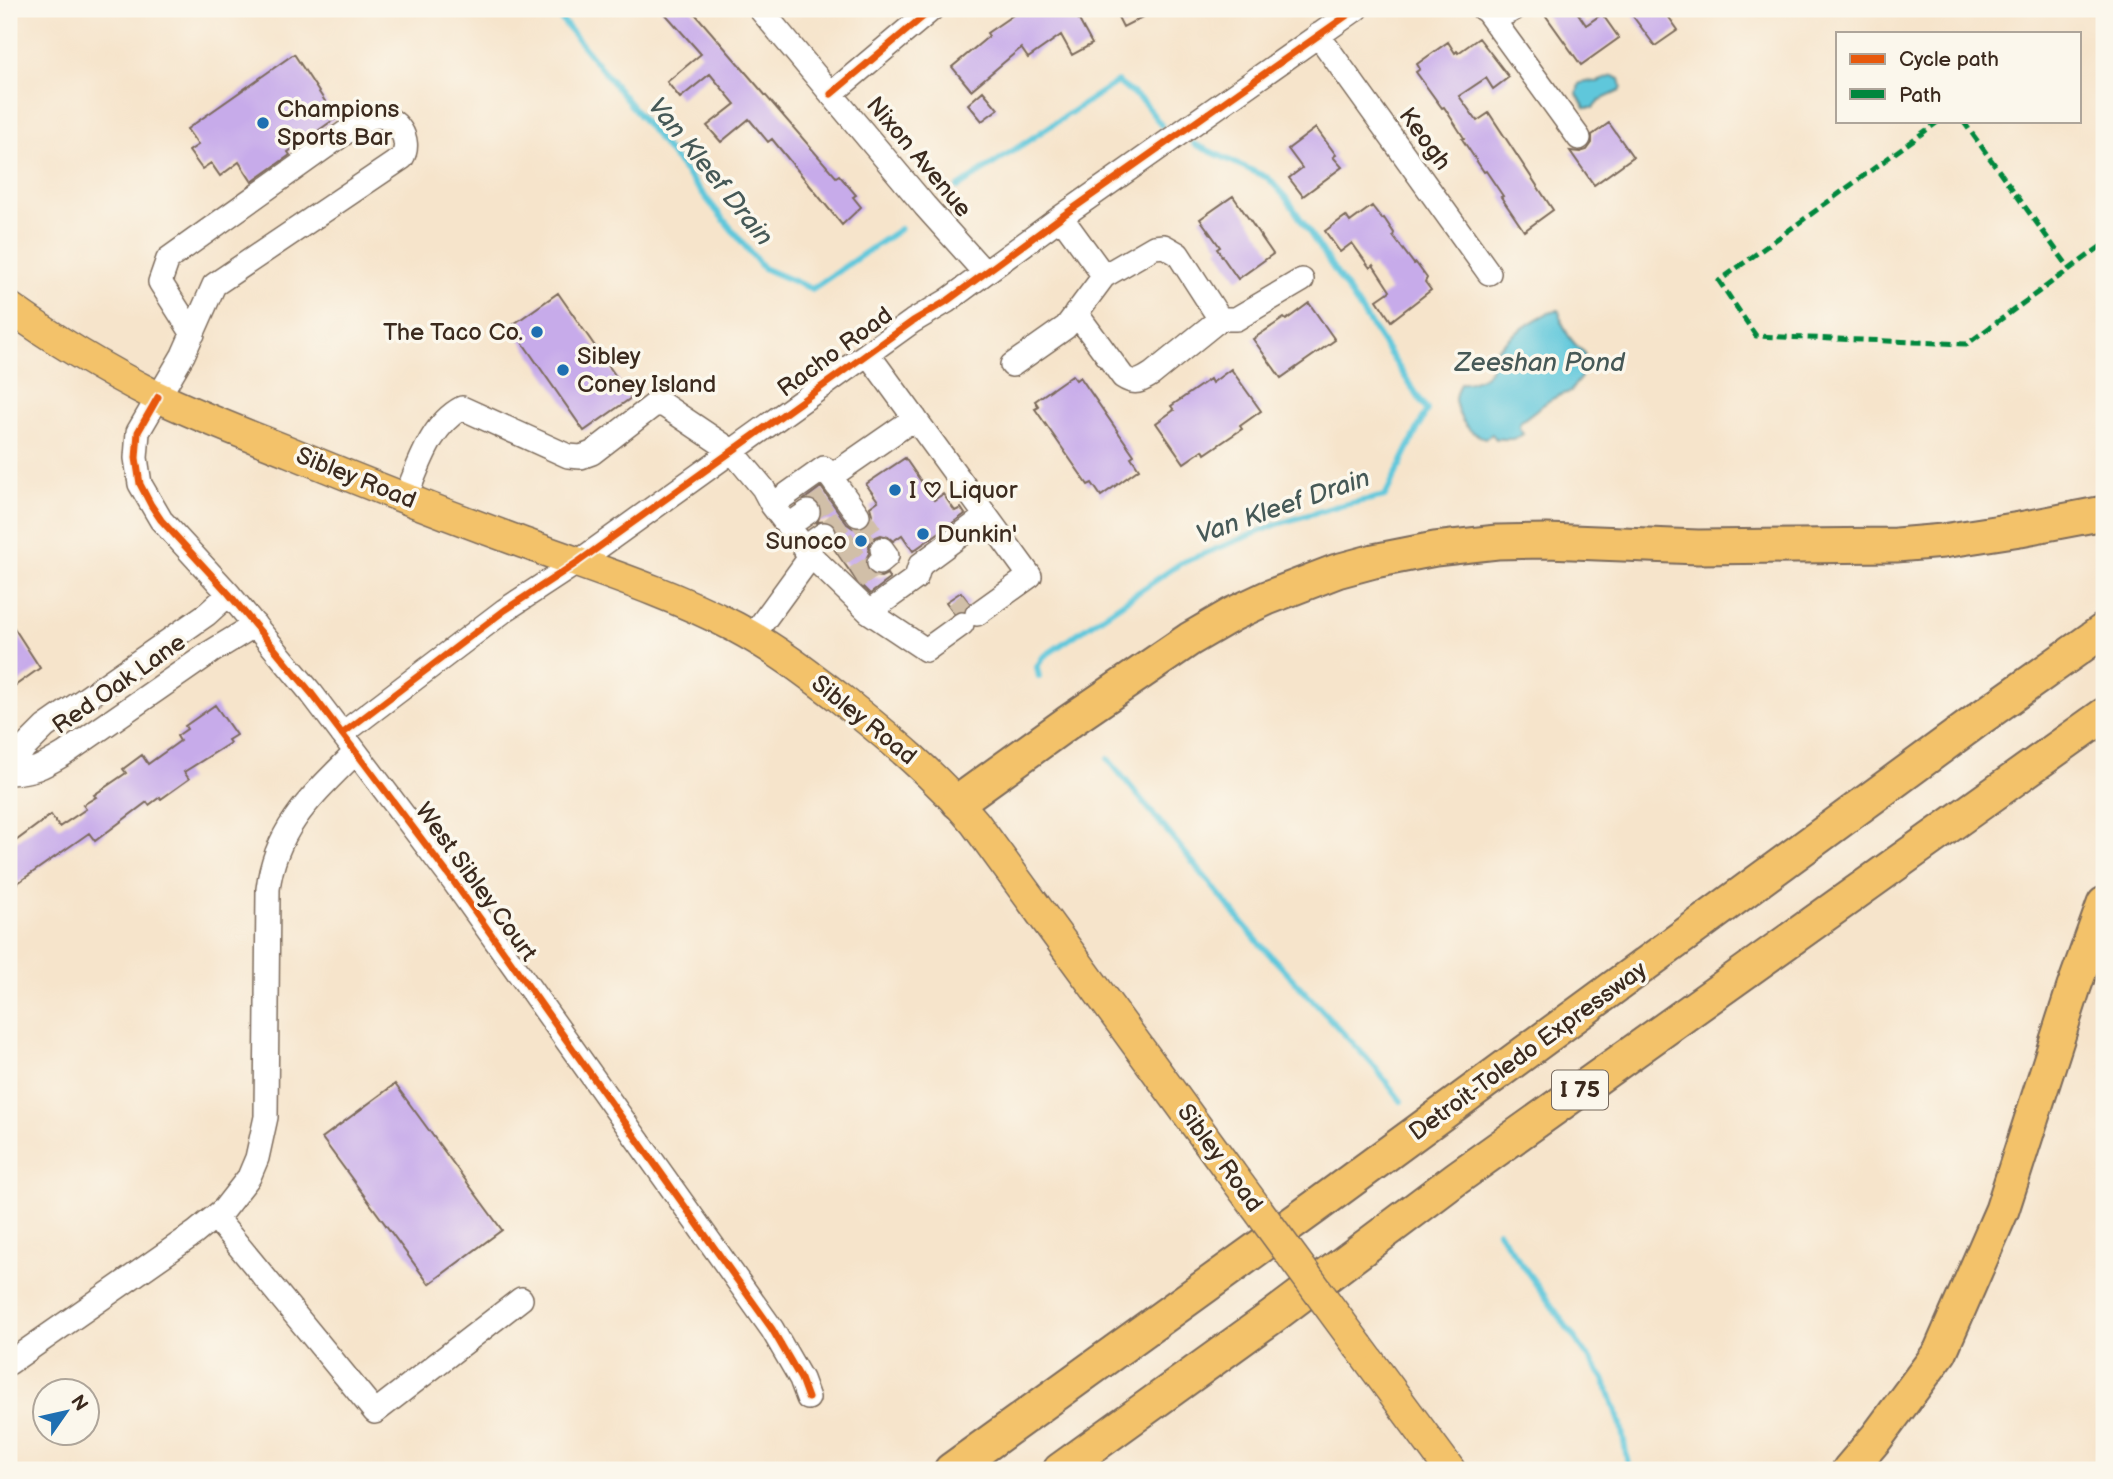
<svg xmlns="http://www.w3.org/2000/svg" width="2113" height="1479" viewBox="0 0 2113 1479" font-family="'Balsamiq Sans',sans-serif">
<rect width="100%" height="100%" fill="#fbf7ec"/>
<filter id="ink" filterUnits="userSpaceOnUse"><feTurbulence type="fractalNoise" baseFrequency=".0143" numOctaves="2"/><feDisplacementMap in="SourceGraphic" scale="14" xChannelSelector="R" yChannelSelector="G"/><feConvolveMatrix kernelMatrix="1 2 1 2 8 2 1 2 1" color-interpolation-filters="sRGB"/></filter>
<filter id="wash" filterUnits="userSpaceOnUse"><feTurbulence type="fractalNoise" baseFrequency=".00686" numOctaves="4" result="noise"/><feDisplacementMap in="SourceGraphic" scale="28" xChannelSelector="R" yChannelSelector="G"/><feGaussianBlur stdDeviation="1.57" result="paint"/><feColorMatrix in="noise" values="0 0 0 0 0 0 0 0 0 0 0 0 0 0 0 0 0 1.4 0 .05"/><feComposite in="paint" operator="in"/></filter>
<g filter="url(#wash)">
<rect width="100%" height="100%" fill="#f6e4cb"/>
<path fill="#5ec7db" stroke="#4c787c" stroke-width="2" d="M1613,76L1620,79L1622,87L1620,91L1600,100L1593,108H1585L1577,94L1579,84L1585,81L1597,82Z
M1559,310C1562,328 1570,342 1585,353V358L1579,370L1582,375C1579,382 1573,384 1571,392C1550,396 1537,410 1520,422L1519,428L1523,434C1513,442 1507,438 1496,439L1492,434L1486,438C1468,435 1458,417 1455,400C1455,394 1458,388 1460,383C1469,384 1485,378 1490,370C1492,364 1490,359 1494,353C1504,340 1542,312 1559,310Z"/>
<g fill="none" stroke-linecap="round" stroke-linejoin="round">
<path stroke="#5ec7db" stroke-width="6" d="M553,9L763,268L812,289L900,229
M958,187L1117,82L1143,101L1161,125
M1039,677L1037,667L1043,657L1181,563L1278,524L1334,507L1385,496L1427,410L1288,200L1268,178L1194,144
M1108,759L1259,943L1374,1066L1401,1101
M1498,1231L1604,1379L1621,1425L1629,1470"/>
</g>
<g id="blocks">
<path fill="#c7abea" d="M661,9H691L836,177L839,175L856,195L853,197L861,207L842,225L772,139L768,142L749,119L721,142L707,126L735,104L710,74L680,98L667,82L701,54Z
M1022,9H1073L1092,44L1072,55L1061,35L1028,58L1021,48L971,90L952,67L989,36L987,33Z
M1114,9H1158L1123,27Z
M1541,9H1575L1586,25L1602,14L1619,38L1581,65Z
M1641,9H1663L1678,30L1655,46L1632,15Z
M1479,38L1509,77L1493,89L1486,78L1459,96L1477,121L1489,113L1553,210L1524,231L1501,197L1503,196L1486,171L1484,172L1462,139L1464,138L1444,107L1442,108L1416,72L1420,69L1417,64L1448,42L1455,53L1457,51L1458,53Z
M294,54L336,118L288,152L290,155L252,182L239,162L220,176L211,163L202,169L189,151L198,145L187,129Z
M983,91L998,109L982,121L968,104Z
M1609,123L1633,157L1594,185L1570,151L1580,152L1587,150L1592,143V135Z
M1316,128L1336,155L1333,157L1342,167L1303,196L1289,178L1302,168L1288,149Z
M1233,196L1273,254L1238,279L1217,249L1220,247L1200,219Z
M1372,206L1382,219L1384,218L1394,233L1393,236L1414,264L1416,263L1427,278L1425,282L1431,290L1391,321L1377,300L1390,291L1373,265L1370,268L1352,243L1340,252L1325,231L1346,216L1350,222Z
M558,293L631,398L584,431L511,326Z
M1309,303L1335,340L1281,378L1253,339L1284,318L1286,320Z
M1231,369L1261,411L1240,426L1242,429L1205,454L1203,450L1184,463L1156,423L1174,410L1171,406L1210,379L1212,383Z
M1072,375L1076,380L1080,377L1134,455L1131,457L1139,469L1101,496L1092,483L1088,485L1035,409L1039,407L1035,401Z
M905,458L934,500L943,494L955,511L961,508L965,514L913,551L902,535L893,541L888,537L881,535L873,538L869,544V553L866,559L865,566L868,572L874,576L881,577L887,574L890,579L870,594L856,580L832,546L837,539L838,533L836,527L829,521L817,522L822,511L820,505L813,499H805L821,487L847,524L853,528L860,529L866,527L871,520L872,514L870,507L878,501L866,484Z
M961,592L969,603L964,611L954,613L946,602Z
M9,620L40,668L9,690Z
M215,705L236,735L228,740L230,743L184,772L189,779L161,799L160,797L149,805L147,802L95,841L89,833L9,889V846L51,815L59,827L86,809L83,805L96,797L94,795L126,773L123,769L142,755L148,764L180,741L177,736L187,729L185,726Z
M395,1084L502,1230L429,1284L322,1138Z"/>
</g>
</g>
<g filter="url(#ink)">
<use href="#blocks" fill-opacity="0" stroke="#7c6b5b" stroke-width="2"/>
<g fill="none" stroke-linecap="round" stroke-linejoin="round">
<path stroke="#d1bfa8" stroke-width="23" stroke-dasharray="23 11" stroke-linecap="butt" d="M808,512L831,496
M858,515L882,549
M824,534L846,517
M839,555L871,533
M855,578L879,563
M955,614L969,603"/>
<g stroke="#7c6b5b" stroke-width="26">
<path id="minor" d="M760,9L925,206L985,273
M1483,9C1494,17 1503,16 1514,9
M1488,13L1579,138
M1318,35L1489,273
M831,94L932,9
M1104,276L1154,247L1164,246L1178,254L1220,319H1236L1302,280
M1076,313L1123,377C1135,385 1141,381 1152,374L1220,319
M193,334L160,282L168,259L363,120C367,119 371,117 375,116C396,115 413,140 402,158L214,285L183,355L138,432L136,458L140,484L161,520L229,594L312,694L454,882L772,1329L801,1379L808,1398
M868,354L1030,576L977,614
M1012,365L1066,327L1104,276L1061,217
M830,477L915,418
M405,498C419,466 430,425 462,408L568,456L581,457L592,453L654,405L662,404L732,451L763,488L772,505L811,556L869,612L926,650L962,624
M772,505L824,468L858,515
M788,526L808,512
M804,548L824,534
M879,563L887,556L882,549
M869,612L916,578L920,565L985,517
M752,637L811,556
M342,734L505,610L578,562L913,321L947,301L1061,217L1356,9
M9,771L24,748L45,727L207,614L229,594
M9,773C34,772 42,767 64,754L211,652L255,625
M215,1217L375,1412L521,1299
M9,1363L195,1233L224,1209L249,1177L257,1158L266,1117L268,889C275,828 314,794 355,753"/>
</g>
<g stroke="#7c6b5b" stroke-width="33">
<path id="major" d="M9,307C56,341 105,370 156,396C200,417 245,434 290,452C365,483 441,513 518,541C591,568 666,591 735,627C773,647 807,673 841,699C889,737 936,776 975,823L1230,1172
M1359,1347L1450,1470"/>
</g>
<g stroke="#7c6b5b" stroke-width="37">
<path id="highway" d="M958,802L1070,721L1190,639L1233,614L1267,598L1337,571L1374,561L1435,549L1497,542L1547,541L1698,547L1896,545L1943,541L2020,529L2104,513
M951,1470L1315,1207L1979,719L2104,630
M1060,1470L1272,1317L1457,1178L2104,715
M1849,1470L1877,1437L1940,1352L2002,1210L2074,987L2104,904"/>
</g>
<use href="#minor" stroke="#fff" stroke-width="23"/>
<use href="#major" stroke="#f3c26a" stroke-width="30"/>
<use href="#highway" stroke="#f3c26a" stroke-width="33"/>
<g stroke="#7c6b5b" stroke-width="33" stroke-linecap="butt">
<path id="major-bridge" d="M1230,1172L1359,1347"/>
</g>
<use href="#major-bridge" stroke="#f3c26a" stroke-width="30"/>
<path stroke="#00873e" stroke-width="5" stroke-dasharray="10 5" stroke-linecap="butt" d="M1939,121L1719,281L1756,336L1967,344L2104,244
M1963,121L2070,269"/>
<g stroke="#fbf7ec" stroke-width="11">
<path id="cycleway" d="M831,94L932,9
M158,397L138,432L136,458L140,484L151,505L161,520L229,594L312,694L454,882L772,1329L801,1379L808,1398
M342,734L505,610L578,562L913,321L947,301L1061,217L1356,9"/>
</g>
<use href="#cycleway" stroke="#e8590c" stroke-width="7"/>
</g>
</g>
<g fill="#1f6fb2" stroke="#fbf7ec" stroke-width="2.5">
<circle cx="263" cy="123" r="7"/>
<circle cx="537" cy="332" r="7"/>
<circle cx="563" cy="370" r="7"/>
<circle cx="895" cy="490" r="7"/>
<circle cx="923" cy="534" r="7"/>
<circle cx="861" cy="541" r="7"/>
</g>
<g text-anchor="middle" dominant-baseline="central" stroke-width="7" stroke-linejoin="round" paint-order="stroke">
<rect fill="#fbf7ec" stroke="#75685c" stroke-width="2" x="1552" y="1070.5" width="56" height="39" rx="5"/>
<g font-size="23" font-weight="bold" fill="#3b2a1e">
<text x="1580" y="1090">I 75</text>
</g>
<g font-size="24" fill="#3b2a1e" stroke="#fbf7ec" text-anchor="start">
<text x="277" y="109">Champions<tspan x="277" dy="28">Sports Bar</tspan></text>
<text x="523" y="332" text-anchor="end">The Taco Co.</text>
<text x="577" y="356">Sibley<tspan x="577" dy="28">Coney Island</tspan></text>
<text x="909" y="490">I ♥ Liquor</text>
<text x="937" y="534">Dunkin'</text>
<text x="847" y="541" text-anchor="end">Sunoco</text>
</g>
<g font-size="24" fill="#3b2a1e" stroke="#fbf7ec">
<text transform="translate(1425 139) rotate(54)">Keogh</text>
<text transform="translate(919 157) rotate(50)">Nixon Avenue</text>
<text transform="translate(835 352) rotate(-36)">Racho Road</text>
<text transform="translate(356 478) rotate(22)">Sibley Road</text>
<text transform="translate(119 684) rotate(-35)">Red Oak Lane</text>
<text transform="translate(864 720) rotate(39)">Sibley Road</text>
<text transform="translate(476 882) rotate(54)">West Sibley Court</text>
<text transform="translate(1528 1051) rotate(-36)">Detroit-Toledo Expressway</text>
<text transform="translate(1220 1158) rotate(54)">Sibley Road</text>
</g>
<g font-size="26" font-style="italic" fill="#465957" stroke="#fbf7ec">
<text transform="translate(710 172) rotate(51)">Van Kleef Drain</text>
<text x="1540" y="363">Zeeshan Pond</text>
<text transform="translate(1283 507) rotate(-19)">Van Kleef Drain</text>
</g>
</g>
<rect width="2113" height="1479" fill="none" stroke="#fbf7ec" stroke-width="35"/>
<rect x="1836" y="32" width="245" height="91" fill="#fbf7ec" stroke="#aea59a" stroke-width="2"/>
<rect x="1850" y="54" width="35" height="10" fill="#e8590c" stroke="#aea59a" stroke-width="2"/>
<text x="1899" y="66" font-size="21" fill="#3b2a1e">Cycle path</text>
<rect x="1850" y="89" width="35" height="10" fill="#00873e" stroke="#aea59a" stroke-width="2"/>
<text x="1899" y="102" font-size="21" fill="#3b2a1e">Path</text>
<g transform="translate(66 1412) rotate(56)"><circle r="33" fill="#fbf7ec" stroke="#aea59a" stroke-width="2"/>
<path d="M0-5L12 26L0 18L-12 26Z" fill="#1f6fb2"/>
<text y="-10" font-size="19" font-weight="bold" text-anchor="middle" fill="#3b2a1e">N</text>
</g>
</svg>
